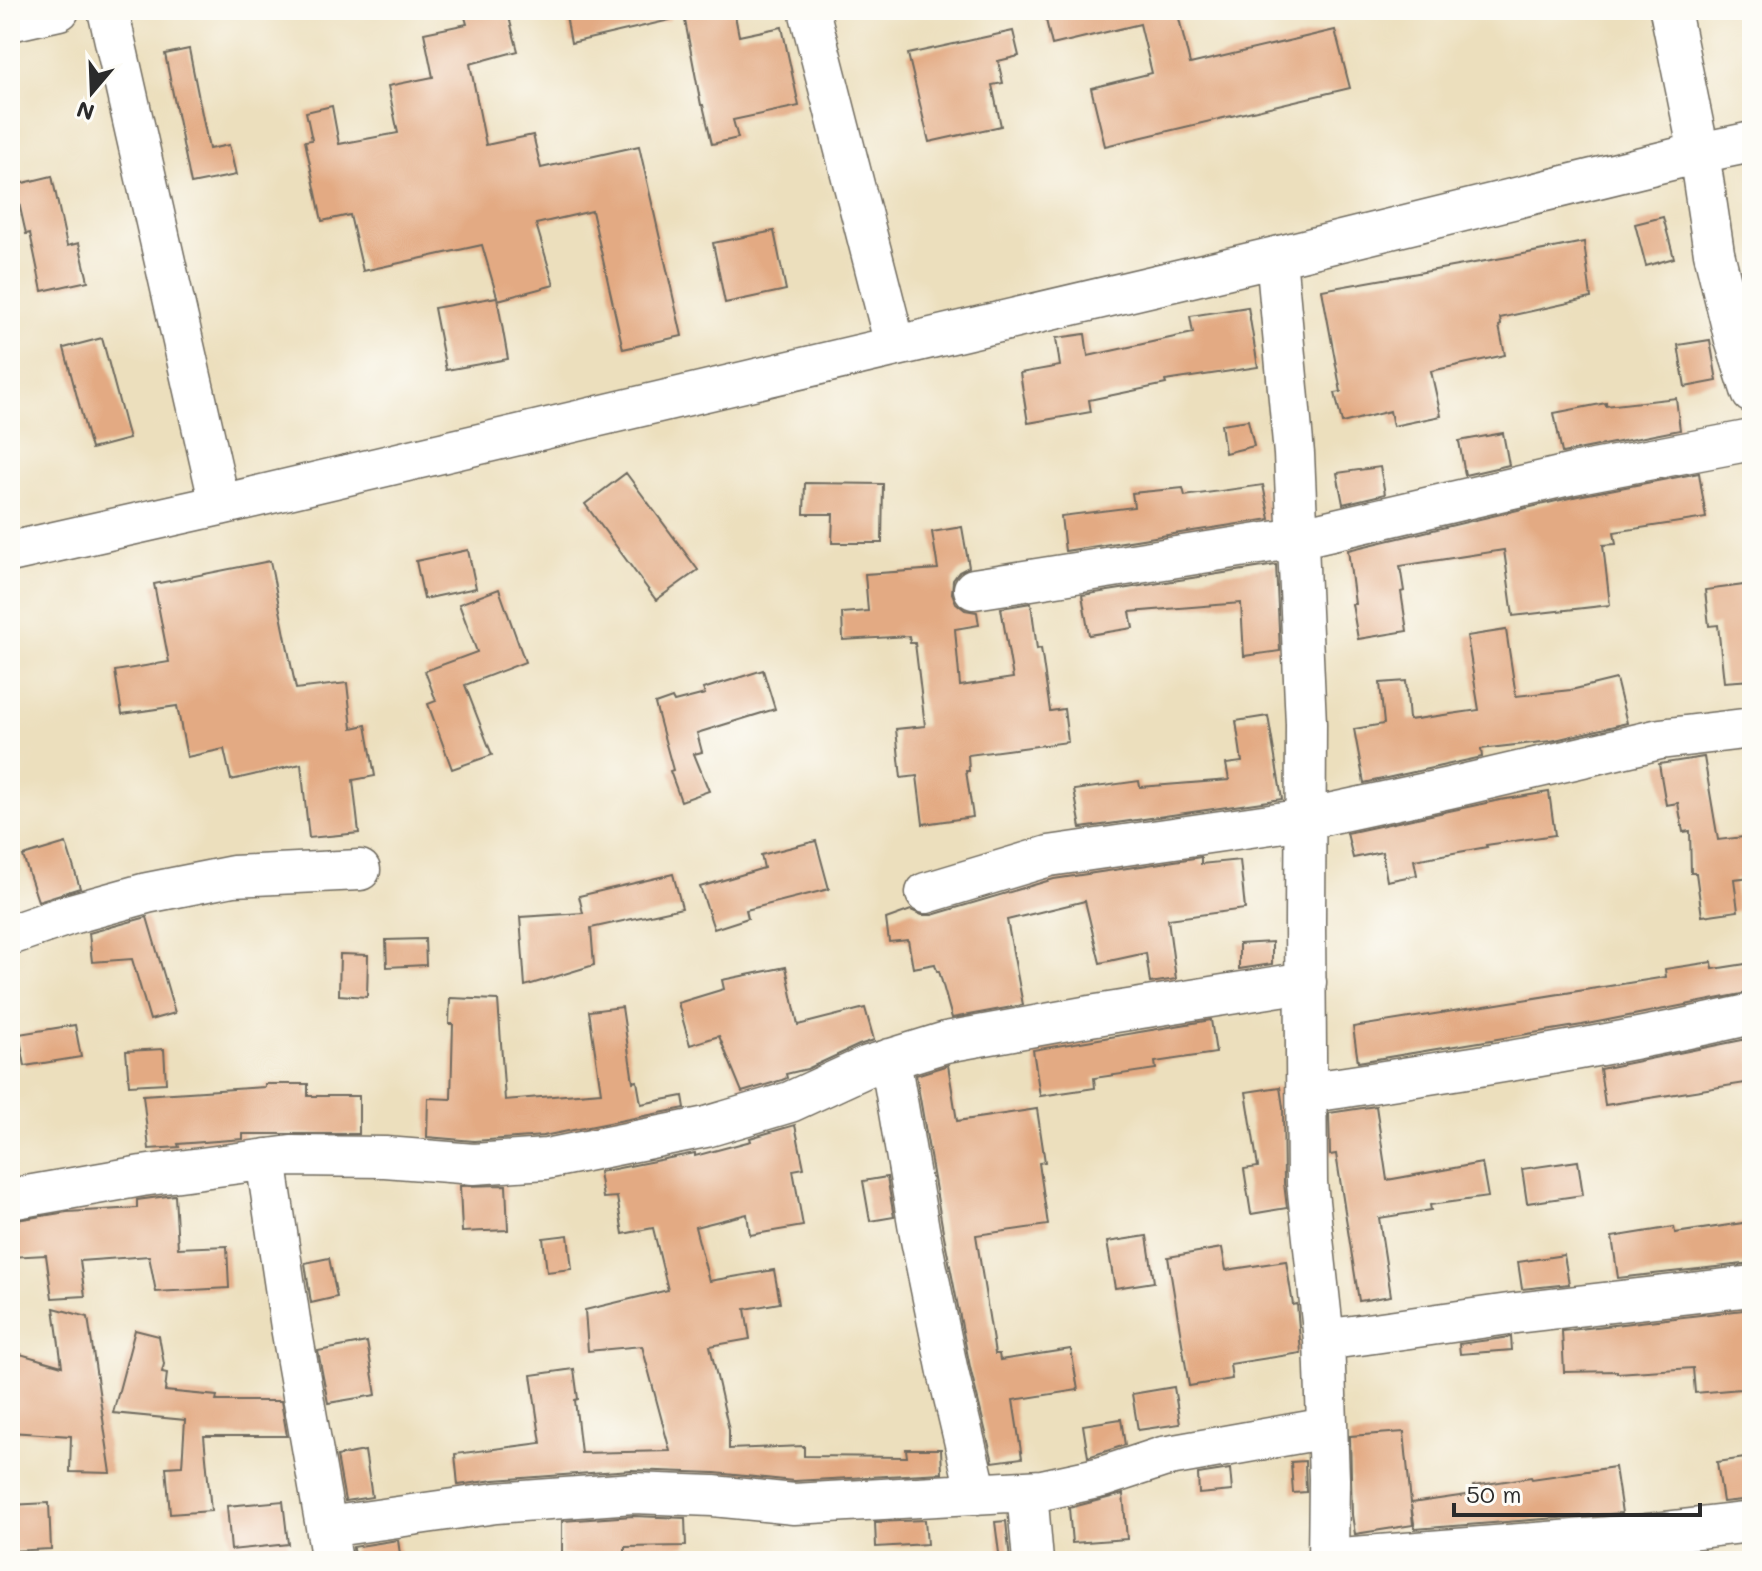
<svg xmlns="http://www.w3.org/2000/svg" width="1762" height="1571" viewBox="0 0 1762 1571" font-family="Mali,sans-serif">
<rect width="100%" height="100%" fill="#fdfcf7"/>
<filter id="ink" filterUnits="userSpaceOnUse"><feTurbulence type="fractalNoise" baseFrequency=".0125" numOctaves="2"/><feDisplacementMap in="SourceGraphic" scale="16" xChannelSelector="R" yChannelSelector="G"/><feConvolveMatrix kernelMatrix="1 2 1 2 8 2 1 2 1" color-interpolation-filters="sRGB"/></filter>
<filter id="wash" filterUnits="userSpaceOnUse"><feTurbulence type="fractalNoise" baseFrequency=".006" numOctaves="4" result="noise"/><feDisplacementMap in="SourceGraphic" scale="32" xChannelSelector="R" yChannelSelector="G"/><feGaussianBlur stdDeviation="1.8" result="paint"/><feColorMatrix in="noise" values="0 0 0 0 0 0 0 0 0 0 0 0 0 0 0 0 0 1.4 0 .05"/><feComposite in="paint" operator="in"/></filter>
<g filter="url(#wash)">
<rect width="100%" height="100%" fill="#ecdfbd"/>
<g id="blocks">
<path fill="#e3aa83" d="M463,10H507L518,51L470,64L486,145L533,135L541,168L639,146L682,336L623,349L592,211L536,224L554,285L498,300L482,245L363,271L350,215L322,221L305,141L312,140L306,112L332,106L339,144L398,133L388,86L433,77L424,33L467,24Z
M565,10H669L670,20L571,43Z
M683,10H734L739,36L782,27L799,106L733,120L738,138L712,144L703,105H701Z
M1087,10H1177L1190,64L1335,30L1350,88L1105,146L1091,88L1152,73L1140,24L1052,45L1046,20Z
M1013,31L1019,56L998,61L1003,83L992,85L1001,126L929,142L908,54Z
M189,49L209,149L229,145L236,175L191,184L165,54Z
M52,176L67,246L79,243L88,281L42,291L30,233L26,234L15,185Z
M1663,217L1674,258L1646,266L1635,224Z
M774,231L786,290L725,303L713,243Z
M1584,242L1591,298L1500,318L1501,325L1499,326L1505,355L1431,371L1441,416L1393,426L1390,411L1342,423L1335,393L1341,392L1322,290L1508,257Z
M497,297L508,359L446,370L434,308Z
M1248,307L1258,367L1165,381L1166,384L1089,400L1091,412L1028,423L1020,373L1060,366L1056,338L1085,334L1088,356L1193,333L1190,316Z
M102,338L129,439L91,449L64,348Z
M1710,340L1717,381L1685,387L1678,345Z
M1676,398L1680,430L1562,453L1554,413L1606,403V406Z
M1248,420L1254,446L1225,453L1221,424Z
M1503,433L1509,465L1465,475L1459,441Z
M1380,467L1385,494L1343,504L1337,473Z
M626,473L698,570L656,600L585,504Z
M1699,473L1706,518L1614,532L1616,544L1603,545L1610,605L1513,616L1504,550L1400,566L1404,591L1401,592L1407,631L1358,639L1352,604H1355L1348,550L1578,496Z
M805,483L883,484L882,543H832L833,514H804Z
M1263,485L1270,519L1065,551L1061,516L1134,507L1132,493L1183,488L1185,496Z
M962,527L969,567L959,572L953,580L952,593L956,603L965,610L977,612L979,625L955,629L960,686L1013,678L1001,608L1031,603L1037,649L1041,648L1050,711L1064,709L1068,742L968,755L969,771H966L973,817L923,824L917,776L901,778L896,729L925,726L915,643H910L909,636L843,640L842,613L868,611L865,574L938,569L932,532Z
M468,550L476,588L424,599L416,561Z
M270,561L296,689L347,683L352,728L366,725L375,776L353,780L359,833L309,838L301,764L231,780L224,749L187,757L177,706L122,714L115,671L169,662L154,584Z
M1276,565L1280,651L1244,656L1241,603L1130,612L1133,628L1089,635L1082,595Z
M1752,584V680L1724,682L1718,625L1709,626L1705,590Z
M499,589L525,662L465,685L492,755L452,769L428,704L436,701L425,671L477,652L459,604Z
M1506,630L1516,696L1571,690L1616,679L1627,723L1551,741L1481,749L1482,757L1364,783L1354,729L1384,724L1380,683L1406,681L1409,720L1479,710L1467,636Z
M763,670L775,709L697,733L702,752L694,754L709,791L681,801L670,771L673,770L655,704L672,698L674,702L705,694L703,689Z
M1268,716L1282,799L1081,828L1074,790L1139,781L1140,787L1229,780L1226,764L1242,762L1236,721Z
M1704,757L1718,840L1752,836V877L1734,879L1738,911L1702,916L1696,873H1691L1690,831L1683,832L1678,803L1666,805L1659,764Z
M1549,792L1555,835L1486,845L1487,847L1414,860L1417,875L1387,881L1382,852L1353,858L1347,833L1500,800Z
M816,841L829,889L746,910L748,918L714,929L700,887L764,868L761,855Z
M66,843L80,888L38,901L23,856Z
M1201,857V864L1240,860L1245,909L1168,919L1176,979L1150,983L1146,953L1100,963L1085,901L1007,920L1023,1005L952,1018L939,971H937L935,964L913,968L908,940L889,942L886,919L911,910L922,915H932L1054,879Z
M673,874L682,908L591,928L594,965L525,986L520,917L583,913L579,896Z
M147,917L175,1013L150,1020L132,959L92,962L89,933Z
M425,939L426,965L387,967L386,940Z
M1272,942V964L1239,969V944Z
M340,954L368,955L367,997L339,995Z
M1712,962L1713,969L1752,963V992L1582,1025L1358,1062L1353,1027L1666,977L1665,969Z
M786,967L798,1025L865,1008L874,1040L859,1045L807,1069L786,1074L787,1078L782,1080L742,1092L719,1036L690,1045L678,1003L724,989L722,980Z
M450,998L498,1000L505,1100L601,1092L589,1011L622,1007L633,1082L637,1081L641,1104L683,1096L685,1108L543,1136L474,1141L427,1137L428,1098L451,1099L453,1024H449Z
M1211,1020L1216,1053L1155,1062L1156,1069L1094,1078L1095,1088L1040,1096L1033,1050Z
M75,1025L81,1057L25,1066L19,1034Z
M1752,1038V1082L1605,1105L1600,1069Z
M164,1049L166,1083L129,1085L126,1051Z
M948,1065L957,1121L1037,1109L1045,1162L1039,1163L1048,1225L976,1235L995,1354H999L1000,1360L1071,1349L1078,1390L1013,1400L1022,1458L993,1462L970,1367L943,1231L916,1075Z
M265,1084H308V1096H359V1134H243V1139L178,1144L179,1147L149,1149L143,1095L265,1087Z
M1280,1087L1283,1107L1284,1183L1287,1208L1251,1214L1244,1169L1258,1167L1246,1092Z
M1376,1106L1387,1180L1482,1163L1488,1197L1430,1205L1431,1210L1379,1218L1391,1296L1359,1301L1336,1154L1330,1155L1329,1113Z
M795,1125L804,1168L793,1170L803,1226L750,1235L747,1214L695,1227L709,1281L774,1270L780,1303L745,1309L750,1339L710,1346L729,1430V1449L804,1446V1456L907,1457L906,1449H941L942,1473L794,1481L715,1473L631,1470L494,1480L458,1485L455,1454L541,1443L531,1375L574,1369L578,1399L575,1400L581,1453L670,1451L642,1346L588,1351L585,1310L668,1290L653,1228L623,1234L617,1197L603,1198L599,1172L695,1153V1156L751,1141L750,1138Z
M1578,1161L1583,1195L1527,1203L1522,1169Z
M887,1177L894,1217L870,1221L863,1181Z
M506,1185L508,1230L462,1232L460,1186Z
M175,1195L178,1248L227,1246L229,1288L156,1292L149,1256L80,1261L85,1296L52,1298L46,1255L10,1257V1221L67,1212L137,1208V1200Z
M1750,1222L1752,1236V1263L1618,1278L1612,1237L1674,1227L1675,1233Z
M568,1235L572,1269L547,1272L543,1238Z
M1147,1236L1154,1282L1115,1288L1107,1242Z
M1222,1248L1226,1270L1286,1261L1293,1305L1297,1304L1301,1353L1230,1364L1232,1379L1189,1386L1168,1257Z
M1564,1255L1569,1284L1522,1289L1518,1262Z
M329,1258L337,1297L311,1303L305,1263Z
M54,1308L88,1317L111,1473L70,1472L71,1436L10,1432V1351L62,1366Z
M1752,1309V1388L1695,1393L1693,1368L1617,1373V1371L1564,1372L1562,1331Z
M135,1330L159,1336L164,1364L162,1372L167,1373L165,1391L217,1396L216,1401H281L287,1436H204L211,1511L170,1514L166,1467L182,1466L185,1420L113,1413Z
M1511,1337L1512,1350L1460,1354L1459,1344Z
M367,1342L376,1395L328,1403L318,1351Z
M1174,1387L1180,1424L1138,1430L1132,1394Z
M1121,1419L1125,1445L1088,1457L1083,1425Z
M1404,1432L1411,1503L1474,1494L1473,1486L1531,1477L1532,1479L1615,1467L1622,1513L1415,1529L1411,1505L1413,1525L1355,1534L1352,1515L1350,1436Z
M365,1451L372,1497L345,1501L337,1456Z
M1752,1457V1499L1723,1502L1717,1462Z
M1305,1461L1306,1492L1293,1493L1291,1462Z
M1230,1469L1232,1491L1199,1494L1198,1474Z
M1123,1494L1127,1539L1072,1543L1069,1508Z
M283,1501L288,1544L231,1550L227,1506Z
M49,1503L51,1549L10,1551V1505Z
M633,1516L685,1518L686,1546L625,1547V1555H562V1521Z
M925,1520L927,1544L876,1547L875,1522Z
M1006,1521L1010,1561H1000L995,1522Z
M398,1540L401,1561H354L353,1547Z"/>
</g>
</g>
<g filter="url(#ink)">
<use href="#blocks" fill-opacity="0" stroke="#6f6a5e" stroke-width="2"/>
<g fill="none" stroke-linecap="round" stroke-linejoin="round">
<g stroke="#6f6a5e" stroke-width="43">
<path id="street" d="M108,10L220,505
M809,10L895,345
M1670,10L1699,153L1714,253L1735,340L1752,393
M10,21L59,10
M1276,257L1294,454L1306,724L1305,923L1307,1183L1324,1340L1329,1479L1328,1561
M10,552L220,505L1276,257L1699,153L1752,142
M974,589L1297,538L1573,474L1752,440
M926,893L1049,856L1305,819L1449,788L1660,739L1752,728
M10,935L71,914L147,893L233,876L360,870
M890,1059L920,1235L948,1372L977,1494
M1307,1093C1456,1070 1605,1048 1752,1014
M266,1159L291,1327L332,1561
M10,1199L142,1176L291,1156L385,1157L474,1164L546,1159L706,1127L790,1102L868,1066L946,1042L1090,1016L1306,982
M1324,1340L1516,1313L1752,1286
M1027,1491L1033,1561
M327,1527L496,1503L633,1493L713,1496L794,1504L1042,1490L1102,1477L1163,1457L1327,1428
M1328,1559L1637,1535L1752,1522"/>
</g>
<use href="#street" stroke="#fff" stroke-width="40"/>
</g>
</g>
<rect width="1762" height="1571" fill="none" stroke="#fdfcf7" stroke-width="40"/>
<g transform="translate(92 92) rotate(199)" stroke="#fdfcf7" stroke-width="6" paint-order="stroke">
<path d="M0-6L14 30L0 20L-14 30Z" fill="#2b2b2b"/>
<text y="-12" font-size="22" font-weight="bold" text-anchor="middle" fill="#2b2b2b">N</text>
</g>
<path d="M1454 1503v12h246v-12" fill="none" stroke="#2b2b2b" stroke-width="4"/>
<text x="1466" y="1503" font-size="24" fill="#2b2b2b" stroke="#fdfcf7" stroke-width="6" paint-order="stroke">50 m</text>
</svg>
